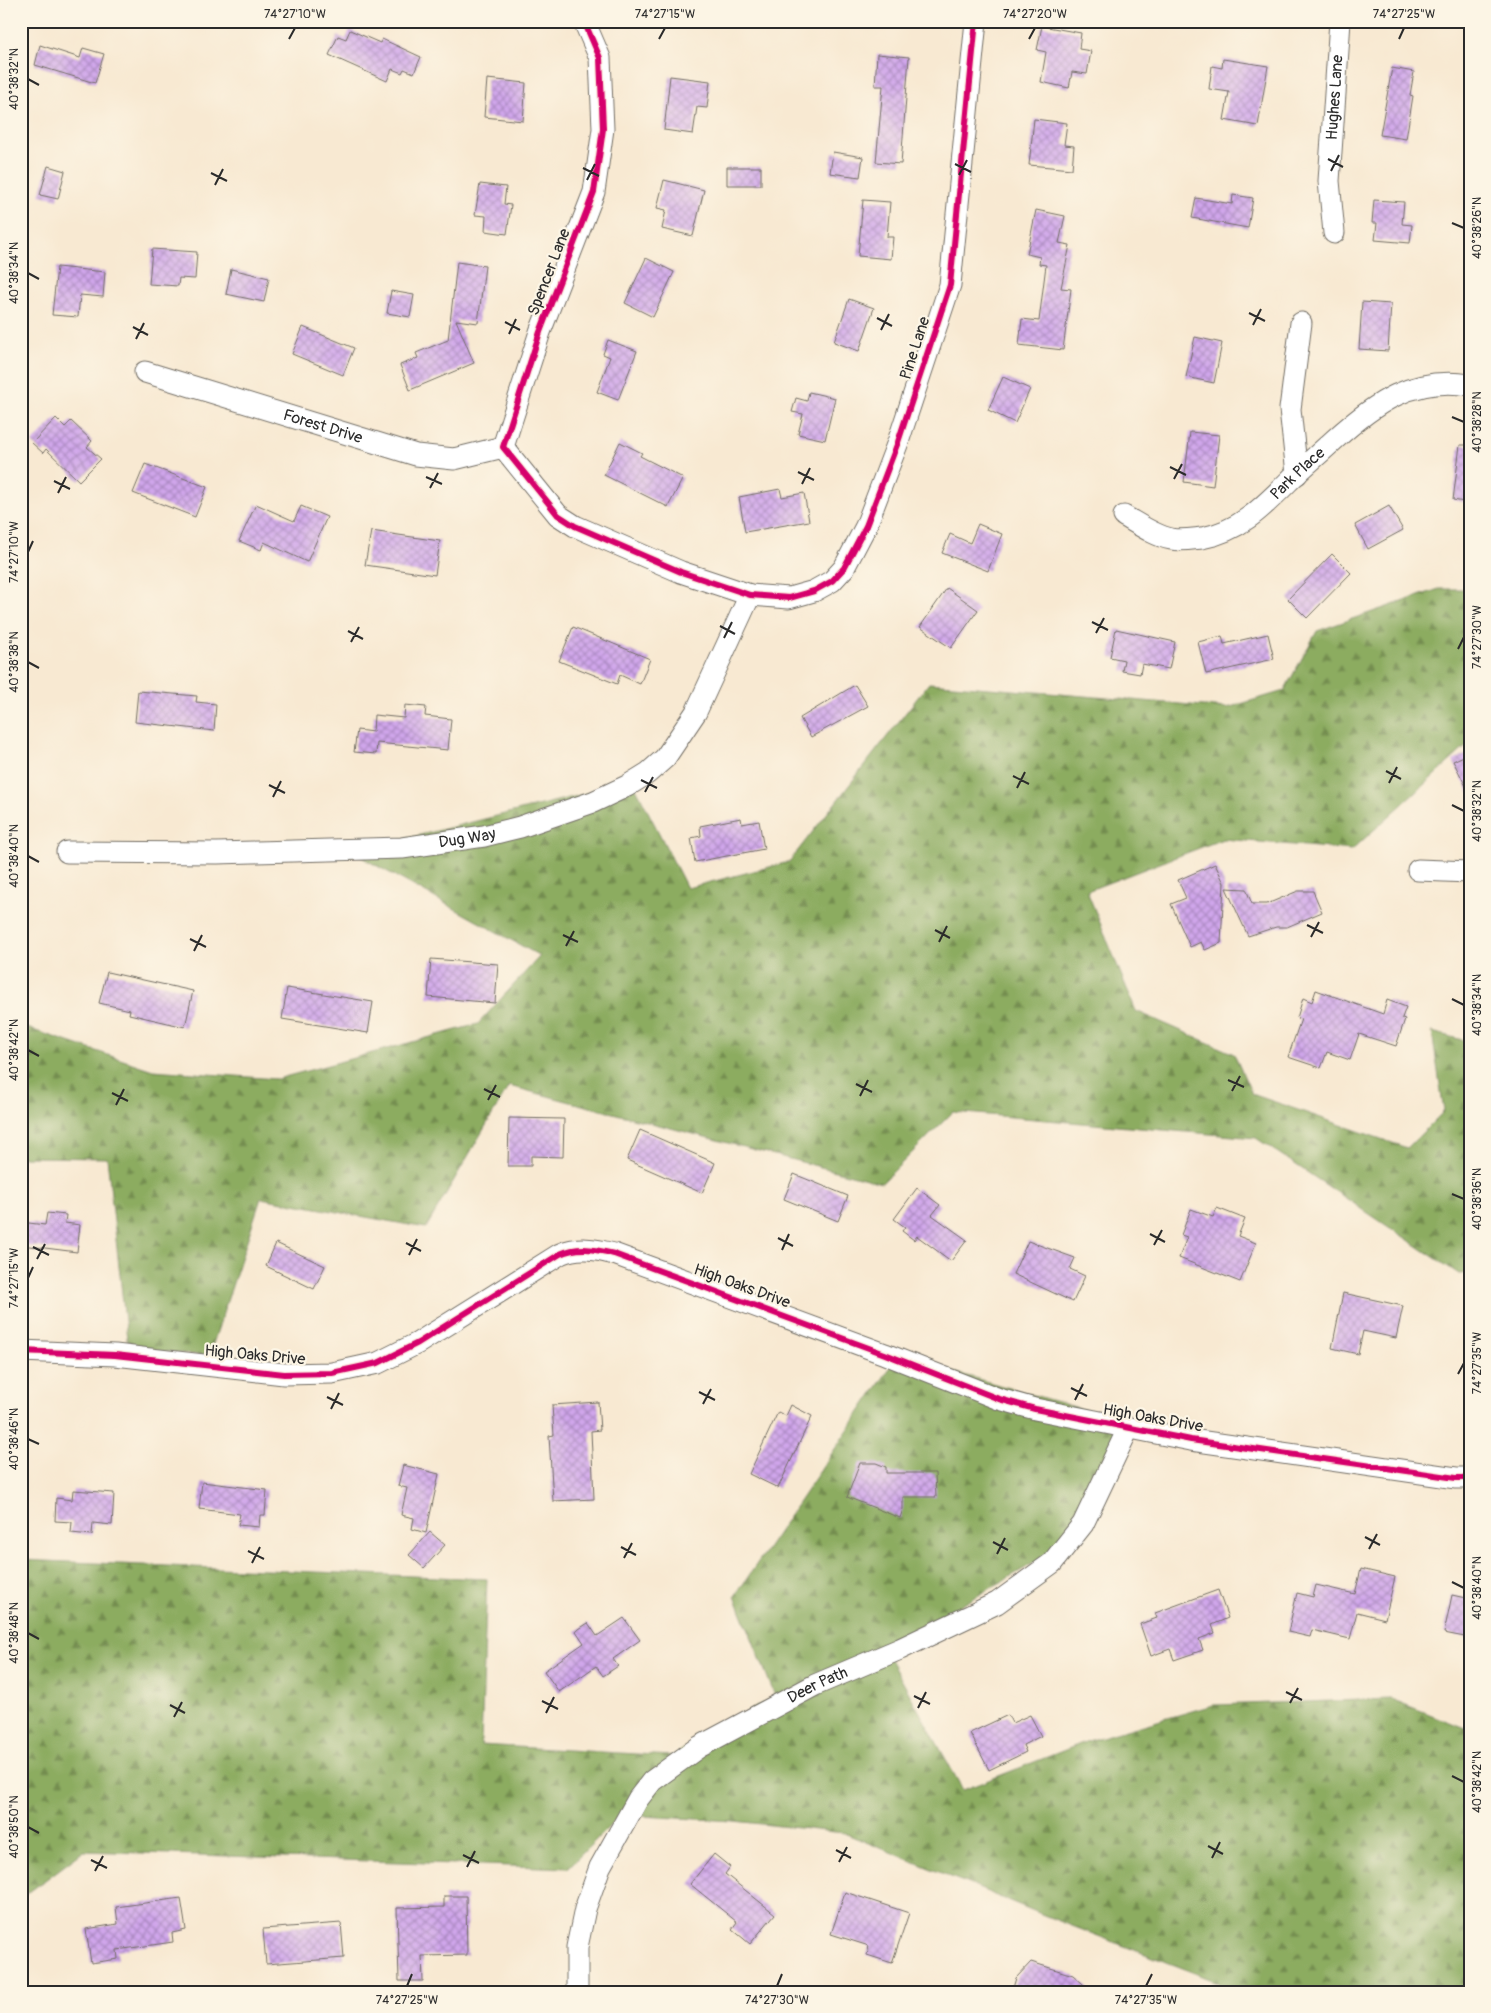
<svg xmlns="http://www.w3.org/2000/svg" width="1491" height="2013" viewBox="0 0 1491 2013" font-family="Pangolin,sans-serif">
<defs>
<pattern id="forest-firs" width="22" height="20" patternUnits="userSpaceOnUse" patternTransform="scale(1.25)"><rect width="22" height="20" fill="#8cac60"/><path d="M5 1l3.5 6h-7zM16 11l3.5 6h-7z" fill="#738c4f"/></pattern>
<pattern id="building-cross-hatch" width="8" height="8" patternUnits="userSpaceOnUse" patternTransform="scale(1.25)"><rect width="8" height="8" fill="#d0a6eb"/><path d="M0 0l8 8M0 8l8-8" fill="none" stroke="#a987bf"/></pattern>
</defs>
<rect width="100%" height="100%" fill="#fcf5e5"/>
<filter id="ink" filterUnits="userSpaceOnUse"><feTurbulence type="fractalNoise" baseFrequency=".02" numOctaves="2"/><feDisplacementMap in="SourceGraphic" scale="10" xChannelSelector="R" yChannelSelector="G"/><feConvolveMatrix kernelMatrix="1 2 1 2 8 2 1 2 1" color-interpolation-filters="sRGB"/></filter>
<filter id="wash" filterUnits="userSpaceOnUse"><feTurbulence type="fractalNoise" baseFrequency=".0096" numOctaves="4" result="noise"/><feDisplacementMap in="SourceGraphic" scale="20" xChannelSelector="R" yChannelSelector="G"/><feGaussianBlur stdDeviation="1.12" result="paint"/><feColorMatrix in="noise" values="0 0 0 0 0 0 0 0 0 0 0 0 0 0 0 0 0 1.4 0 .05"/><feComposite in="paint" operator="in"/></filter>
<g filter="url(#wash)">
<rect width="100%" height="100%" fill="#f8e9d2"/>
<path fill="url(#forest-firs)" stroke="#5c6c46" d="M1439,589H1470V743L1352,850L1223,839L1087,891L1136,1011L1234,1054L1252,1094L1407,1148L1444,1111L1432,1032L1470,1042V1273L1459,1274L1256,1138L953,1112L882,1183L509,1086L426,1228L261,1198L209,1356L128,1348L107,1158L21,1157V1026L153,1070L277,1079L478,1024L540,956L352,852L633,782L687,888L789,862L929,683L1227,708L1284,691L1317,631Z
M898,1356L1127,1422L1056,1550L885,1650L963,1790L1088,1741L1213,1705L1391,1699L1470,1730V1992H1244L1046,1916L844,1833L734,1821L621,1815L568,1868L84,1851L21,1898V1560L487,1579L481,1745L672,1756L775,1696L735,1596Z"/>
<g id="blocks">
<path fill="url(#building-cross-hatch)" d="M1042,26L1081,33L1079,49L1091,51L1087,74L1072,72L1069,88L1041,82L1046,52L1037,50Z
M350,30L380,43L382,39L421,57L414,73L404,69L402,73L392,69L387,81L329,55L338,36L346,39Z
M40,45L80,58L83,48L104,54L95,83L35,65Z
M877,54L909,57L901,164L876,162L883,86H875Z
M1223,59L1268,66L1258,126L1224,120L1229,92L1209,89L1212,66L1222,68Z
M1392,68L1414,72L1410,95L1413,96L1406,139L1380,135Z
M670,76L710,81L707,108L697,107L693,134L664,130Z
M487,79L526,83L523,121L484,117Z
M1034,119L1067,123L1064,145L1074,146L1072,169L1029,165Z
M833,152L863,157L860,177L830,173Z
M48,166L65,171L58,199L40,195Z
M727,167H761V185H727Z
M664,180L704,190L693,236L662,229L666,210L657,208Z
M480,184L506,187L504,204L511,205L507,234L485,231L486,216L475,215Z
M1233,195L1253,198L1248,228L1192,218L1196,198L1232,204Z
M863,200L890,202L887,237H893L891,259L858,256Z
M1374,200L1404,202L1402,224L1412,225L1410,243L1375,240L1377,223H1372Z
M1036,210L1065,216L1059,243L1070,245L1061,288L1071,289L1063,350L1019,345L1022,319L1039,321L1046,265L1039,264L1040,257L1027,254Z
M152,249L197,252L195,279L179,278L178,286L149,284Z
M646,258L674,272L653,317L625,303Z
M457,262L485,266L478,323L456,320L474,363L410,390L400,365L418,358L416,353L448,340Z
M57,267L105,272L103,297L80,295L78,317L52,315Z
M231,269L269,278L264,302L226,294Z
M391,291L414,295L410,317L387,313Z
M849,299L874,308L859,351L834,342Z
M1362,302L1391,304L1388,351L1359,349Z
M303,327L354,348L343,375L292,354Z
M1195,337L1222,343L1214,383L1186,377Z
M608,340L637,351L618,400L597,392L610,357L603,354Z
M1003,377L1030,389L1015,423L988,410Z
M809,392L835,398L825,440L798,434L803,414L792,412L796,398L807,401Z
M56,418L65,427L71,421L92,441L87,447L101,459L79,481L46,449L43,453L32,443Z
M1190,432L1219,435L1213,486L1184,482Z
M620,442L642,453L640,456L683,478L668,507L604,475Z
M1460,445H1470V503L1453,500Z
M145,464L207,487L195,517L133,493Z
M780,489L782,497L804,493L809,521L745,532L739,497Z
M256,504L294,521L301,506L327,517L307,562L264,542L261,550L239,541Z
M1389,506L1403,530L1368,549L1355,525Z
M978,524L1002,534L988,571L942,553L950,534L970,543Z
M371,531L440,541L435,575L365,565Z
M1332,554L1351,573L1307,618L1288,599Z
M947,588L978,610L951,648L920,627Z
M573,627L650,659L640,684L620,675L617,684L559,661Z
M1116,629L1175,642L1169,669L1142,664L1140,674L1122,671L1124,660L1110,657Z
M1268,634L1274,659L1206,674L1198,642L1222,636L1224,644Z
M855,685L868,706L811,737L800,718Z
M138,691L197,696L196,702L216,704L214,731L135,722Z
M405,705L426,707L425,716L451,719L448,750L377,743L376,754L354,752L357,730L373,732L374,715L404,718Z
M1470,753V794L1453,761Z
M741,818L742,824L759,821L764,849L695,862L691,838L701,836L700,826Z
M1215,864L1224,883L1221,943L1205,950L1201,942L1190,947L1171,904L1186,898L1178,880Z
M1226,888L1246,889L1252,904H1267L1298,891H1313L1322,912L1287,927H1276L1248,936Z
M431,959L498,964L495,1003L428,997Z
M107,972L193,991L185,1027L129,1014L130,1010L99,1003Z
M287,988L373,1002L368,1033L282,1019Z
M1316,990L1383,1014L1387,1000L1406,1007L1402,1018L1405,1019L1396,1046L1359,1034L1350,1060L1327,1052L1321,1068L1288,1057L1301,1019L1297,1018L1303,998L1312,1002Z
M509,1118L564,1119L563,1157L531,1156V1166H508Z
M640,1130L715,1163L702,1193L627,1160Z
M794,1174L848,1196L838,1221L784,1199Z
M917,1188L940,1205L932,1215L967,1240L951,1261L917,1236L914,1240L902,1231L905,1227L894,1219Z
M1217,1208L1245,1219L1238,1236L1256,1243L1240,1282L1179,1258L1187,1237L1181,1235L1191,1209L1213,1217Z
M47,1213L66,1215L65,1223L80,1225L77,1252L21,1245V1222L45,1225Z
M1028,1241L1075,1258L1070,1269L1085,1276L1073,1302L1013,1274Z
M276,1243L325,1266L314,1289L266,1266Z
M1343,1293L1403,1306L1396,1338L1363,1331L1358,1354L1332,1348Z
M598,1402L600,1430L591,1431L594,1499L553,1501L549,1436L554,1435L552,1405Z
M791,1405L812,1416L778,1488L749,1474L778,1412L786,1416Z
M860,1463H876L886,1467V1473H935L936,1497H903V1509L900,1518L847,1497Z
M403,1465L439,1474L426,1533L412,1529L414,1518L401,1515L407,1488L398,1486Z
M202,1482L267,1490L265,1515H260L259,1527L238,1525L240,1514L199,1509Z
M73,1490L114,1493L112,1525L93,1523L92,1535L71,1533L72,1522L55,1521L56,1498L72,1500Z
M430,1532L445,1545L424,1568L409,1555Z
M1361,1569L1395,1577L1385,1619L1357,1612L1350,1639L1312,1630L1310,1637L1288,1632L1297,1593L1313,1597L1316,1585L1355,1594Z
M1218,1590L1228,1618L1212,1625L1215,1633L1199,1639L1203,1650L1174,1660L1170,1649L1151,1656L1140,1624L1157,1618L1155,1613Z
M1452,1595L1470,1599V1638L1444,1633Z
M624,1618L640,1640L613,1659L618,1666L603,1676L596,1666L559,1692L544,1671L584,1643L576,1631L588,1623L597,1636Z
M1008,1715L1012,1723L1030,1715L1041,1736L1023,1745L1026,1752L989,1770L970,1733Z
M714,1854L730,1867L725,1874L775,1914L750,1944L732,1929L737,1922L690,1884Z
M845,1892L909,1913L892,1963L867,1955L869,1946L831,1934Z
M444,1896H466L467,1955L422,1956L423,1981H399L397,1908L444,1907Z
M181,1898L186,1930L172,1933L173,1942L117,1950L118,1959L91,1963L86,1929L118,1924L116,1907Z
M341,1923L344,1958L266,1964L263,1929Z
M1031,1962L1073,1975L1092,1992H1024L1013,1988L1016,1978Z"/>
</g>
</g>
<g filter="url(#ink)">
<use href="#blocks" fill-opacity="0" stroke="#736e65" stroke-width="1"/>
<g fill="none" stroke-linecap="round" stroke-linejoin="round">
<g stroke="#736e65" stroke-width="23">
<g id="minor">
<path d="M584,21L600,58L603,129L594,192L540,332L503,447L558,515L575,526L681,572L750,595L789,598L814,591L832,581L844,568L866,526L898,442L950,285L976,21"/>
<path id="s1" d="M1334,233L1329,181L1340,21"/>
<path id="s2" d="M145,372L416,455L454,459L503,447"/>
<path d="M1297,474L1290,409L1301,323"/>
<path id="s3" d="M1124,516C1138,524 1155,536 1171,539C1181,541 1192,539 1202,538C1241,531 1265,505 1292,478C1306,465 1320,453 1334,440C1375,403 1412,376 1470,385"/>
<path id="s4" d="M67,852L217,853L402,848L484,836L520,827L593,802L627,786L648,773L665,758L696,712L750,595"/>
<path d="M1418,870L1470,872"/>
<path d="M21,1351L115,1355L284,1374L332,1373L378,1363L418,1343L560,1254C578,1246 595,1249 614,1254L885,1354L999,1399L1035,1409L1191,1440L1456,1478H1470"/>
<path id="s5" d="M577,1992V1947L585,1909L600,1867L638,1799L652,1781L699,1747L815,1685L900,1649L997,1603L1052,1563L1083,1524L1128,1429"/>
</g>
</g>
<use href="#minor" stroke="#fff" stroke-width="21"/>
<g stroke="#fcf5e5" stroke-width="9">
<path id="cycleway" d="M584,21L600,58L603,129L594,192L540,332L503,447L558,515L575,526L681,572L750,595L789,598L814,591L832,581L844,568L866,526L898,442L950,285L976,21
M21,1351L115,1355L284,1374L332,1373L378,1363L418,1343L560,1254C578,1246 595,1249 614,1254L885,1354L999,1399L1035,1409L1191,1440L1456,1478H1470"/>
</g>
<use href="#cycleway" stroke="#d6006c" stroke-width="6"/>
</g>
</g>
<path fill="none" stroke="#2b2b2b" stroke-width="2" d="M289,39L295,28M659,39L665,28M1029,39L1035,28M1399,39L1404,28M28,79L39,85M1328,159L1343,167M955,164L971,172M583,168L599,176M1331,171L1339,155M211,173L227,181M959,175L967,160M587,180L595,164M215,185L223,169M1452,223L1464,228M28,273L39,279M1249,313L1265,321M877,318L892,326M505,322L520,330M1253,325L1261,309M133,327L148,335M881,330L889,314M509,334L516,319M136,339L144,323M1452,417L1464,422M1170,467L1186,475M798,472L814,480M426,477L442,484M1174,479L1182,464M54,481L70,489M802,484L810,468M430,488L438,473M58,493L66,477M28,552L33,541M1092,622L1108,630M720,626L735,634M348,631L363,639M1096,633L1104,618M724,638L732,622M351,642L359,627M1458,649L1464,637M28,662L39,668M1386,771L1401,779M1013,776L1029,784M641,780L657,788M1389,783L1397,767M269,785L285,793M1017,788L1025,772M645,792L653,777M273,797L281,781M1452,805L1464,811M28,856L39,862M1307,925L1323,933M935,930L950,938M563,935L578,942M1311,937L1319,922M190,939L206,947M939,942L947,926M566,946L574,931M194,951L202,935M1452,999L1464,1005M28,1050L39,1056M1228,1080L1244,1087M856,1084L872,1092M484,1089L500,1097M1232,1091L1240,1076M112,1093L128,1101M860,1096L868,1080M488,1100L496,1085M116,1105L124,1089M1452,1194L1464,1199M1150,1234L1165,1242M778,1238L793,1246M406,1243L421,1251M1154,1245L1162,1230M33,1247L49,1255M782,1250L789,1234M409,1255L417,1239M37,1259L45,1244M28,1278L33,1267M1458,1374L1464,1363M1071,1388L1087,1396M699,1392L715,1400M327,1397L343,1405M1075,1400L1083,1384M703,1404L711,1389M331,1409L339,1393M28,1439L39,1444M1365,1537L1380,1545M993,1542L1008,1550M621,1547L636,1555M1369,1549L1377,1534M248,1551L264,1559M997,1554L1005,1538M624,1558L632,1543M252,1563L260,1547M1452,1582L1464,1588M28,1633L39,1639M1286,1692L1302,1700M914,1696L930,1704M542,1701L558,1709M1290,1703L1298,1688M170,1705L185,1713M918,1708L926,1692M546,1713L554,1697M174,1717L182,1702M1452,1776L1464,1782M28,1827L39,1833M1208,1846L1223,1854M836,1850L851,1858M463,1855L479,1863M1212,1858L1220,1842M91,1860L107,1868M839,1862L847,1847M467,1867L475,1851M95,1871L103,1856M407,1986L412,1974M777,1986L782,1974M1146,1986L1152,1974"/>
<g text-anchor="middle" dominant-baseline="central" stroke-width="4.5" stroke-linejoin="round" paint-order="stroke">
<g font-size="16" fill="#2b2b2b" stroke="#fcf5e5">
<text stroke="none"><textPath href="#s1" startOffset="136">Hughes Lane</textPath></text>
<text transform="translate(549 272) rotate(-69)">Spencer Lane</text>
<text transform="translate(915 348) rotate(-72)">Pine Lane</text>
<text stroke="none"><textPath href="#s2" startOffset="186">Forest Drive</textPath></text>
<text stroke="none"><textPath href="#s3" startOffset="201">Park Place</textPath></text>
<text stroke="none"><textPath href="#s4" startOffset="401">Dug Way</textPath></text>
<text transform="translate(742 1286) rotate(20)">High Oaks Drive</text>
<text transform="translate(255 1355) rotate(5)">High Oaks Drive</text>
<text transform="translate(1153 1418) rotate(10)">High Oaks Drive</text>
<text stroke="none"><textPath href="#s5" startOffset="421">Deer Path</textPath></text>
</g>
</g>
<rect width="1491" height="2013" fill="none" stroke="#fcf5e5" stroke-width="55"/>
<rect x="28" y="28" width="1436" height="1958" fill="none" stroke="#2b2b2b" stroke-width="2"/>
<g font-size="12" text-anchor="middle" fill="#2b2b2b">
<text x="295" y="18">74°27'10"W</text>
<text x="665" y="18">74°27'15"W</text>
<text x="1035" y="18">74°27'20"W</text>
<text x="1404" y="18">74°27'25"W</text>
<text transform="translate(14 79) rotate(-90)" y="4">40°38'32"N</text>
<text transform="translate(1477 228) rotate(-90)" y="4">40°38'26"N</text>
<text transform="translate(14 273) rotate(-90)" y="4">40°38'34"N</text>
<text transform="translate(1477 422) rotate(-90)" y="4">40°38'28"N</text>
<text transform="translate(14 552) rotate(-90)" y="4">74°27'10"W</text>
<text transform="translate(1477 637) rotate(-90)" y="4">74°27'30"W</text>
<text transform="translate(14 662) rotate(-90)" y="4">40°38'38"N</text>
<text transform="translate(1477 811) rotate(-90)" y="4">40°38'32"N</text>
<text transform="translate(14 856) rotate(-90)" y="4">40°38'40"N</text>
<text transform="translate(1477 1005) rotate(-90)" y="4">40°38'34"N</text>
<text transform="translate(14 1050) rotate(-90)" y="4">40°38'42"N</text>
<text transform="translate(1477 1199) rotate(-90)" y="4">40°38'36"N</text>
<text transform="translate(14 1278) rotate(-90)" y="4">74°27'15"W</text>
<text transform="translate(1477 1363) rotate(-90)" y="4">74°27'35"W</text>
<text transform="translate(14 1439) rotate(-90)" y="4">40°38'46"N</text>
<text transform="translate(1477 1588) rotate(-90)" y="4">40°38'40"N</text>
<text transform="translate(14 1633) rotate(-90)" y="4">40°38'48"N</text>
<text transform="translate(1477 1782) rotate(-90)" y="4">40°38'42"N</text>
<text transform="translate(14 1827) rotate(-90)" y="4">40°38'50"N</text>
<text x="407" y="2004">74°27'25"W</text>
<text x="777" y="2004">74°27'30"W</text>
<text x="1146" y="2004">74°27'35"W</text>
</g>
</svg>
